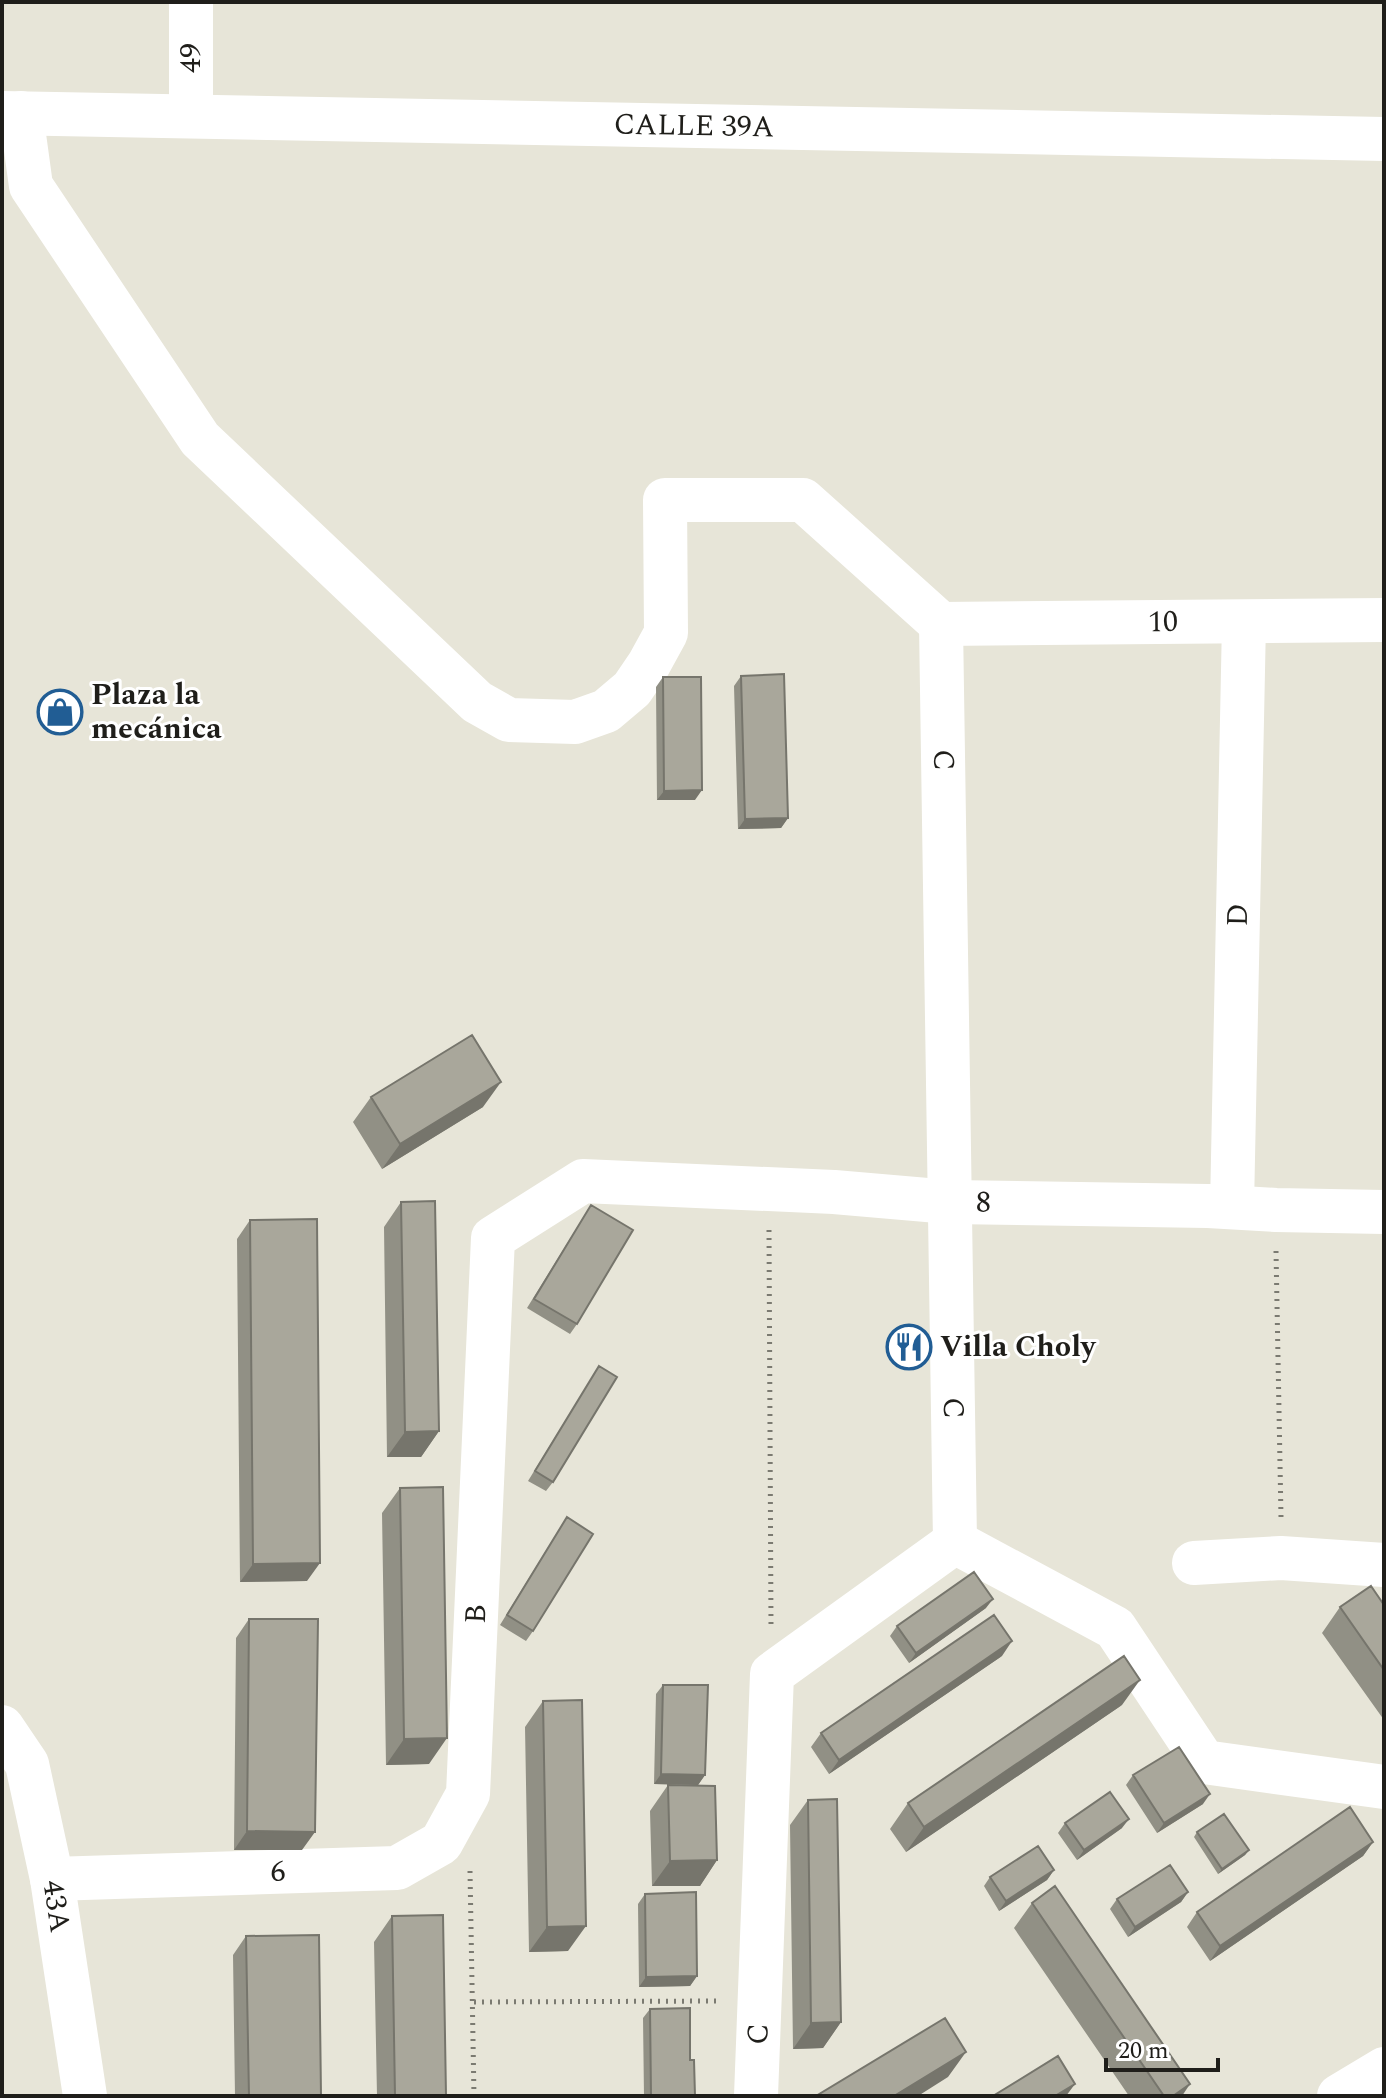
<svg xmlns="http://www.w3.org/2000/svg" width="1386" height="2098" viewBox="0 0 1386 2098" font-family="Spectral,serif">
<rect width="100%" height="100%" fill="#e7e5d8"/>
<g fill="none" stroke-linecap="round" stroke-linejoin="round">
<path stroke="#7b7a71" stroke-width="5" stroke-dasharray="2 6" stroke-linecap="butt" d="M769,1230L771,1624
M1276,1251L1281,1517
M470,1871L474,2096
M474,2002L719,2001"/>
<g stroke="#fff" stroke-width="44">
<path d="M191,2V115"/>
<path d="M21,113L31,186L200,439L477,702L509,720L575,722L606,711L632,689L649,664L666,633L665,500H803L941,624"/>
<path id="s1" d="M941,624L955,1542"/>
<path id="s2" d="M941,624L1384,620"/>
<path id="s3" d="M1232,1207L1244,622"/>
<path d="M955,1542L1115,1628L1204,1762L1384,1787"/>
<path d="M1194,1563L1281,1558L1384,1565"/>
<path id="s4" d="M2,1727L27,1764L52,1879L85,2096"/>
<path id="s5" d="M52,1879L397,1868L441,1843L468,1794L493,1238L583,1181L834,1192L950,1202L1208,1206L1276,1210L1384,1212"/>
<path id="s6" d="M756,2096L772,1674L955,1542"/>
<path d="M1339,2096L1384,2069"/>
</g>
<path stroke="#fff" stroke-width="44" id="s7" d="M2,113L1384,139"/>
</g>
<path fill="#919085" d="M741,676L788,818L781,828L738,829L734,686Z
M663,677L695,800H657L656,687Z
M371,1097L483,1107L382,1169L353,1122Z
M401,1202L439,1431L421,1457H387L384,1227Z
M591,1205L577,1324L570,1334L527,1308Z
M250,1220L307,1581L240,1582L237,1239Z
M599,1366L553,1482L546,1491L528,1481Z
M400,1488L429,1764L386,1765L382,1513Z
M566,1518L533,1631L526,1641L500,1625Z
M1384,1605V1720L1322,1633L1340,1607Z
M986,1608L909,1663L890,1636L897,1626Z
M249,1619L302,1850H234L236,1638Z
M1002,1656L829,1774L811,1747L821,1733Z
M663,1685L705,1775L698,1785L654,1784L656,1694Z
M543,1701L568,1951L529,1952L525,1727Z
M1122,1705L906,1852L890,1829L908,1803Z
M1133,1775L1203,1804L1157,1833L1126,1785Z
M668,1785L717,1860L700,1886H652L650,1811Z
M808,1800L841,2022L823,2048L793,2049L790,1825Z
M1065,1823L1122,1828L1077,1860L1058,1833Z
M1197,1832L1249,1850L1245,1855L1218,1874L1194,1837Z
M1373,1842L1363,1856L1210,1961L1187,1927L1197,1912Z
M1054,1870L1047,1880L999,1911L984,1886L990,1877Z
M1188,1892L1181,1902L1128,1937L1110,1909L1117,1899Z
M645,1894L697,1976L690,1986L639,1987L638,1904Z
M1032,1903L1182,2096H1129L1014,1928Z
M392,1916L446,2096H377L374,1942Z
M246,1936L321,2096H235L233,1955Z
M650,2009L690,2060L695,2096H644L643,2018Z"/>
<path fill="#76756c" d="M702,790L695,800H657L664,791Z
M788,818L781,828L738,829L745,819Z
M501,1082L483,1107L382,1169L400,1144Z
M439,1431L421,1457H387L405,1432Z
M320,1563L307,1581L240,1582L253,1564Z
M993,1599L986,1608L909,1663L916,1653Z
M1012,1641L1002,1656L829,1774L839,1760Z
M1140,1680L1122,1705L906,1852L924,1827Z
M447,1738L429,1764L386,1765L404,1739Z
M661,1774L705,1775L698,1785L654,1784Z
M1210,1794L1203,1804L1157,1833L1164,1823Z
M1129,1819L1122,1828L1077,1860L1084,1850Z
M247,1831L315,1832L302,1850H234Z
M1373,1842L1363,1856L1210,1961L1220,1946Z
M1249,1850L1245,1855L1218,1874L1222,1869Z
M717,1860L700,1886H652L670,1861Z
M1054,1870L1047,1880L999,1911L1006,1901Z
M1188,1892L1181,1902L1128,1937L1135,1927Z
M586,1926L568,1951L529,1952L547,1927Z
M697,1976L690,1986L639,1987L646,1977Z
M841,2022L823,2048L793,2049L811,2023Z
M966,2052L948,2077L918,2096H894Z
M1075,2084L1066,2096H1055Z
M1190,2084L1182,2096H1173Z"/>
<path fill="#a9a79b" stroke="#76756c" stroke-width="2" d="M784,674L788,818L745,819L741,676Z
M663,677H701L702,790L664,791Z
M472,1035L501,1082L400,1144L371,1097Z
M435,1201L439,1431L405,1432L401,1202Z
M591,1205L633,1230L577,1324L534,1299Z
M317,1219L320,1563L253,1564L250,1220Z
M599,1366L617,1377L553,1482L535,1471Z
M443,1487L447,1738L404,1739L400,1488Z
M567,1517L593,1534L533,1631L507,1615Z
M974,1572L993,1599L916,1653L897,1626Z
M1371,1586L1384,1605V1670L1340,1607Z
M994,1615L1012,1641L839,1760L821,1733Z
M249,1619H318L315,1832L247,1831Z
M1124,1656L1140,1680L924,1827L908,1803Z
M663,1685H708L705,1775L661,1774Z
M582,1700L586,1926L547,1927L543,1701Z
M1179,1747L1210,1794L1164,1823L1133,1775Z
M668,1785L715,1786L717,1860L670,1861Z
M1110,1792L1129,1819L1084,1850L1065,1823Z
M837,1799L841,2022L811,2023L808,1800Z
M1350,1807L1373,1842L1220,1946L1197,1912Z
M1224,1814L1249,1850L1222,1869L1197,1832Z
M1038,1846L1054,1870L1006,1901L990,1877Z
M1170,1865L1188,1892L1135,1927L1117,1899Z
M1055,1886L1190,2084L1173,2096H1164L1032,1903Z
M696,1892L697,1976L646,1977L645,1894Z
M443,1915L446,2096H395L392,1916Z
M319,1935L321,2096H249L246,1936Z
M690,2008V2060H694L695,2096H651L650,2009Z
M945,2018L966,2052L894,2096H816Z
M1058,2056L1075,2084L1055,2096H993Z"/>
<defs>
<g id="shop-ring" transform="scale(2.3)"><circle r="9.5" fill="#fff" stroke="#215d94" stroke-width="1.5"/><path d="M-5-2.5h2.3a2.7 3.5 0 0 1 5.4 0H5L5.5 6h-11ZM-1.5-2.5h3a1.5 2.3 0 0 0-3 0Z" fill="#215d94"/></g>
<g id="restaurant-ring" transform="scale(2.3)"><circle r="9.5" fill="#fff" stroke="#215d94" stroke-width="1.5"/><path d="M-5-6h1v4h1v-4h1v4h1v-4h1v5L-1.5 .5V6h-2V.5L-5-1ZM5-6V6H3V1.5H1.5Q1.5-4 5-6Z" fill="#215d94"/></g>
</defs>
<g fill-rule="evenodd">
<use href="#shop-ring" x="60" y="712"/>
<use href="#restaurant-ring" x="909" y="1347"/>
</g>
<g text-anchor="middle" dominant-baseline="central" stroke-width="6" stroke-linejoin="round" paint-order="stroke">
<g font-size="30" fill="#1f1e1a" stroke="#fff">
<text transform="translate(191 58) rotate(-90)">49</text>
<text stroke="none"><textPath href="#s7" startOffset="692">CALLE 39A</textPath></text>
<text stroke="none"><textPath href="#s2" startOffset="222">10</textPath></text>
<text stroke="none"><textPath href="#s1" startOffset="136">C</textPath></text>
<text stroke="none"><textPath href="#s3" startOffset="292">D</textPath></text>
<text stroke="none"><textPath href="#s5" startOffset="1516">8</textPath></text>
<text stroke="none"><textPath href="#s1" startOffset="784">C</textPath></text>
<text stroke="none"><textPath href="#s5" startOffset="632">B</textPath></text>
<text stroke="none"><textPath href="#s5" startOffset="226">6</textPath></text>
<text stroke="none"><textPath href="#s4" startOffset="190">43A</textPath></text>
<text stroke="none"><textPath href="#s6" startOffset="62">C</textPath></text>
</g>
<g font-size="30" font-weight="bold" fill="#1f1e1a" stroke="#fff" text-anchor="start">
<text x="91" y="695">Plaza la<tspan x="91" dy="34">mecánica</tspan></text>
<text x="940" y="1347">Villa Choly</text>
</g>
</g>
<rect width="1386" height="2098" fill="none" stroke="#1f1e1a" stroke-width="8"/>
<path d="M1106 2058v12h112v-12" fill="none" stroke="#1f1e1a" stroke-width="4"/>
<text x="1118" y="2058" font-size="24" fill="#1f1e1a" stroke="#ffffff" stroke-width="6" paint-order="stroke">20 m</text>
</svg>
